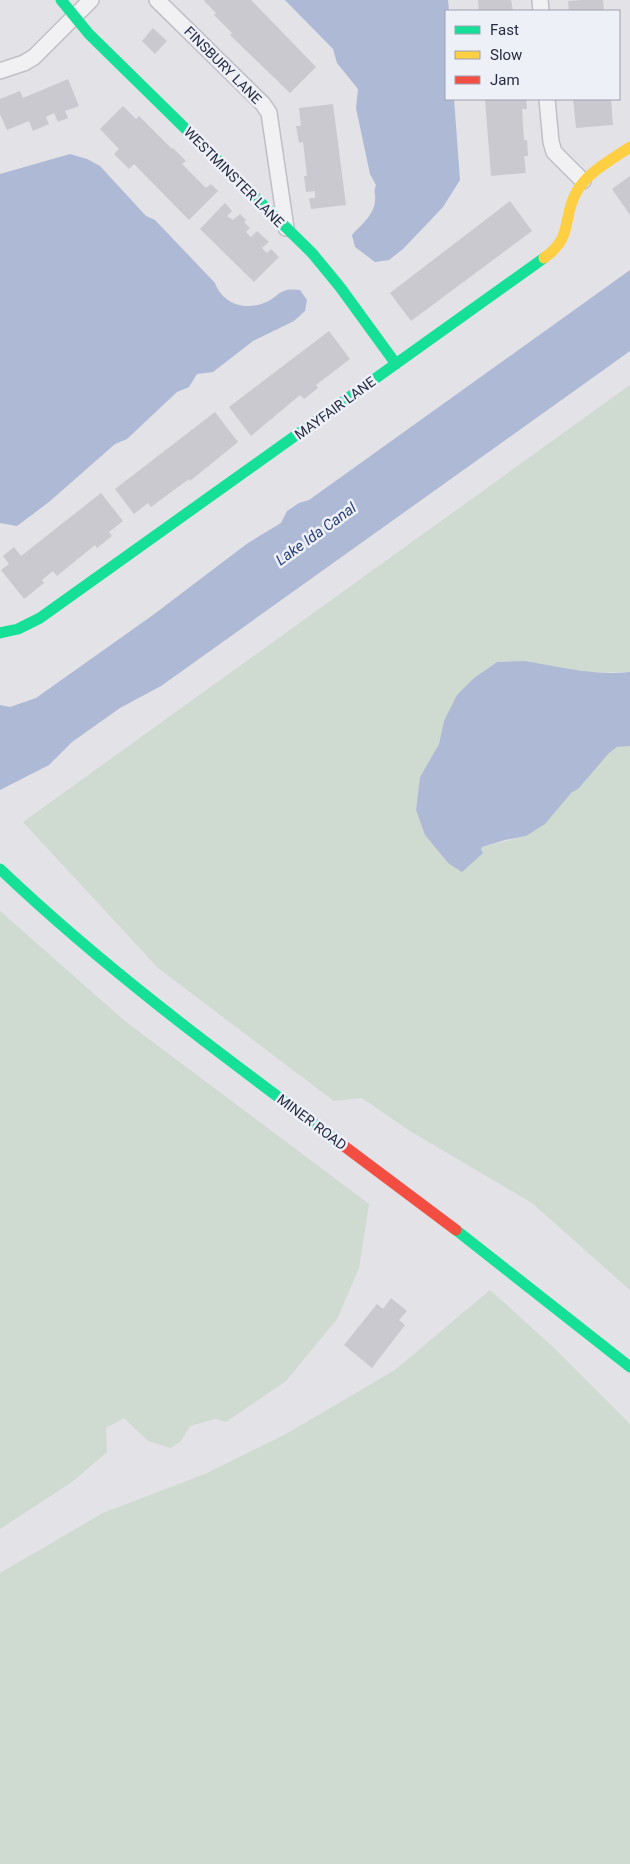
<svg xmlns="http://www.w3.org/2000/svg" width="630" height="1864" viewBox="0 0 630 1864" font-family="Roboto,sans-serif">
<rect width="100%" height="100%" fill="#e2e2e7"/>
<path fill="#cfdad1" d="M630,385V672L588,673L571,671L525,661L497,662L474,678L444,721L439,744L420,777L416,810L425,835L448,863L481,850L482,847L526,836L571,793C586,784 604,750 618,747C622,746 626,746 630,746V1290L532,1203L410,1131L362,1098L334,1101L158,968L23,822Z
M0,911L126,1022L369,1204L359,1268L337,1319L286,1381L226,1422L215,1419L190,1426L181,1441L171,1448L148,1441L124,1418L106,1428L107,1452L72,1482L0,1529Z
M490,1290L553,1347L630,1424V1864H0V1573L103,1513L205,1474L286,1434L395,1370Z"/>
<path fill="#adb9d5" d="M285,0H448L449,11H446V99H454L460,180L443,207L403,249L389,260L375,262L355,247L352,235C361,225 374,215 375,201C376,194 373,192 376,185L370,174L356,108L358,89L337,63L333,49Z
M70,154L87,159L100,166L146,216L155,220L215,283C222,303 244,311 264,303C280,297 278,287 300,290L307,300L305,311L294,321L253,341L213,372L197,374L189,387L177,392L127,439L115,444L49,502L17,526L0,523V174Z
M630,270V351L161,686L120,708L72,742L49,765L0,790V705L10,707L36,698L153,615L248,543L281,523L287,511L299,503L309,500Z
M525,661C561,667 593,676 630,672V746L617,747L609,753L578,789L571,793L545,824L526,836L505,840L482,847L481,850L483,853L462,872L448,863L425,835L416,810L420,777L439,744L444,721L457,695L474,678L497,662Z"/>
<path fill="#c9c9cf" d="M205,0H251L316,67L290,93L230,35L232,33L214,15L216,13L204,1Z
M478,0H511L513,11H479Z
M582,0H603L604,11H569L568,1Z
M153,28L167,41L155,54L142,41Z
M68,79L79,106L65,111L68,118L58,122L54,113L46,117L49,124L33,131L29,121L7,130L0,114V99L20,91L23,98Z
M485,99H526L527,109H522L524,140H527L528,156H524L526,173L491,176Z
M573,99H611L613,125L576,128Z
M333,104L346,205L311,209L309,198H315V191L306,192L304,176H307L303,142L299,143L296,126H301L299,108Z
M123,106L136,119L139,116L172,149L173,148L186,161L182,164L206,188L211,184L218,191L189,220L134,164L129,169L114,154L119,149L100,129Z
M630,176V215L612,189Z
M510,201L532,231L411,321L390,293Z
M225,203L232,211L227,216L233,220L240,214L246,220L244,222L250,228L246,232L251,237L257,231L269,242L262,248L267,253L271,249L279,257L254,282L200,229Z
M329,331L350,359L316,385L318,388L304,399L300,395L251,436L229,407Z
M215,412L238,442L190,481L189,479L151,507L148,503L134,514L115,489Z
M101,493L123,521L109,532L112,536L97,548L95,545L57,576L53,571L42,580L44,583L24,599L1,570L9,564L3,556L14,547L21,556Z
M391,1298L407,1311L399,1320L405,1325L372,1368L344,1345L377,1304L383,1309Z"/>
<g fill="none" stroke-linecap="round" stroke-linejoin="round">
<g stroke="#bfbfc5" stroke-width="18">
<path id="street" d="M157,0L263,104L269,113L286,228
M540,0L541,11
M0,71L24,63L34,57L91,0
M547,99L551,142L554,152L583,181"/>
</g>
<use href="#street" stroke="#f1f1f3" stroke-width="15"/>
<path stroke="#16e098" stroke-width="11" d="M61,0L89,34L312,253L340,287L396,364
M0,633L18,629L40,618L544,258
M0,869C106,970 223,1056 340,1143
M456,1230L630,1367"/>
<path stroke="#ffcf43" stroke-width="11" d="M544,258C575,236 561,218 577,191C589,171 611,160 630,147"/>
<path stroke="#f24e42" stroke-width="11" d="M340,1143L456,1230"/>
</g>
<g text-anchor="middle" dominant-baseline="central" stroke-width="5" stroke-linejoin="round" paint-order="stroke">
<g font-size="14" fill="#262b42" stroke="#eef0f7">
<text transform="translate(223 65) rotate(45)">FINSBURY LANE</text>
<text transform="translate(234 177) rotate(45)">WESTMINSTER LANE</text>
<text transform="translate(335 408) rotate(-36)">MAYFAIR LANE</text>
<text transform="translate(312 1122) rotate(37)">MINER ROAD</text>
</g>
<g font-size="15" font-style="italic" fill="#2c417a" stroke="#eef0f7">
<text transform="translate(316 534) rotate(-36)">Lake Ida Canal</text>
</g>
</g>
<rect x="445" y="10" width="175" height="90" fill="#eef0f7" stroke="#9ea1af"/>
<rect x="455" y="26" width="25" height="8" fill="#16e098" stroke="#9ea1af"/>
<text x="490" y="35" font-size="15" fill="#262b42">Fast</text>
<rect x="455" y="51" width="25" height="8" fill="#ffcf43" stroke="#9ea1af"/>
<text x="490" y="60" font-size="15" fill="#262b42">Slow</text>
<rect x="455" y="76" width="25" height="8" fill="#f24e42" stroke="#9ea1af"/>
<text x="490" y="85" font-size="15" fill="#262b42">Jam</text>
</svg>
